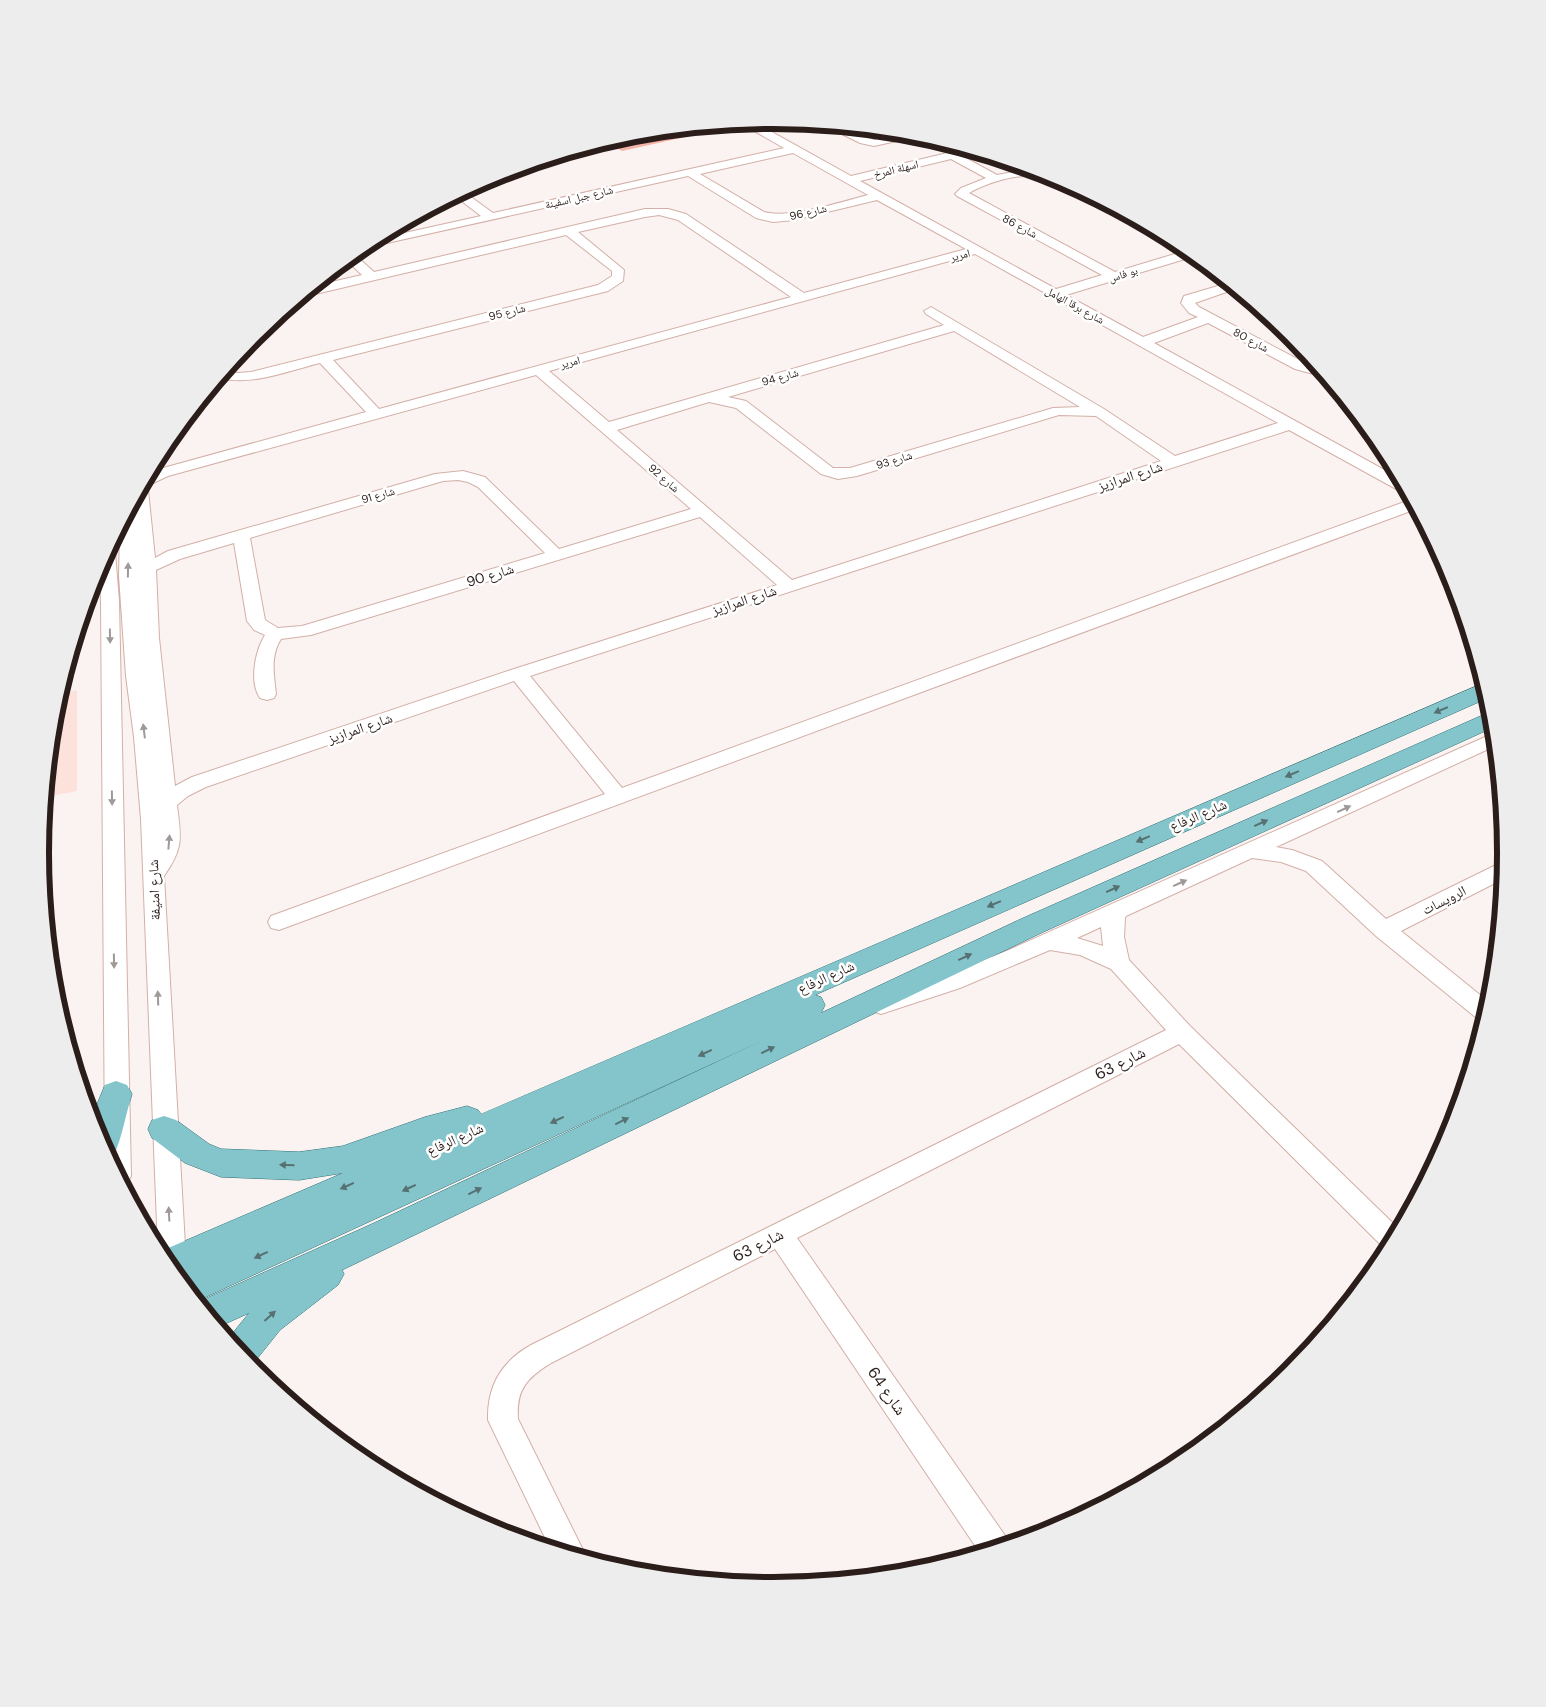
<svg xmlns="http://www.w3.org/2000/svg" width="1546" height="1707" viewBox="0 0 1546 1707" font-family="'DM Sans','Noto Naskh Arabic',sans-serif">
<rect width="100%" height="100%" fill="#fbf3f1"/>
<path fill="#fde1db" d="M77,690V791L46,797L54,710L58,696Z"/>
<path fill="#f5b5a8" d="M721,126L726,128L622,151L607,142L630,135Z"/>
<g fill="none" stroke-linecap="round" stroke-linejoin="round">
<g stroke="#d3afa7" stroke-width="2">
<path id="minor" d="M754,122L851,176L964,149L975,153L962,156L997,175L1028,169L1058,179C1049,180 1039,176 1030,176C1012,175 984,184 969,193L1115,272L1188,250L1195,256L1066,295L1143,337L1198,317L1189,313L1181,303L1184,296L1228,283L1235,289L1195,303L1199,307L1305,363L1317,366L1324,375L1321,376L1295,369L1208,323L1154,343L1399,478L1406,491L1398,490L1289,430L530,676L622,788L1407,501L1411,500L1416,509L279,930L271,928L268,922L271,916L605,794L514,681L206,787L188,796L177,805C181,839 184,847 164,876L186,1263L182,1271L174,1274L158,1250L141,819L134,737L126,676L119,576L120,527L131,507H133V503L142,486L148,490L155,558L168,551L435,474L463,471L485,477L559,549L691,509L536,375L168,476L151,484L143,485L149,473L156,470L366,412L320,363C287,371 253,386 220,378L226,370L237,373L251,372L598,285L612,276V271L566,235L307,296L304,295L314,286L362,275L346,260L354,254L374,272L645,209H668L686,214L804,293L966,249L877,200L794,220L773,222L756,218L688,176L360,249L373,240L481,216L455,196L464,192L493,213L784,148L742,124ZM793,153L868,195C840,202 791,219 764,212L700,174ZM951,159L986,178L961,188L955,194L957,196L1102,275L1056,289L860,181ZM659,215L678,220L791,297L379,409L333,360L608,291L623,281L624,270L578,232L645,217ZM975,254L1278,423L1175,456L1104,409L931,307L924,311L926,314L944,325L609,422L549,371ZM954,331L1080,407L1053,408L850,468H833L746,401L728,397ZM709,402L736,408L821,474L838,479L857,476L1059,415L1096,416L1161,461L792,580L617,430ZM458,480L468,482L478,487L545,553L302,626L278,628L265,620L250,538L443,481ZM700,517L777,585L511,670L192,777L175,786L159,638L156,570L180,559L234,543L247,621L254,630L265,635C255,651 249,682 260,698L267,700L274,698L276,694C274,675 270,656 281,639L311,635Z
M831,126L846,128L874,140L903,133L919,136L874,146L860,143L832,129Z
M109,548L115,552L119,601L131,1176L127,1184L123,1185L105,1151L101,601L99,566Z
M1494,733L1495,746L1276,847L1292,850L1322,861L1386,919L1496,865L1505,863L1503,879L1401,931L1490,1003L1484,1022L1479,1020L1376,936L1306,871L1281,862L1252,858L1126,916L1125,918L1124,937L1129,960L1190,1026L1399,1229L1388,1250L1384,1248L1179,1044L797,1238L1006,1537L1009,1544L980,1553L775,1249L551,1363C527,1378 516,1389 518,1419L585,1554L583,1558L550,1548L488,1420C487,1386 502,1361 531,1345L1166,1030L1111,969L1080,955L1050,950L960,988L881,1014L873,1011L869,1005L873,999L944,976L1009,950ZM1101,927L1103,946L1077,938Z"/>
</g>
<g stroke="#2f7177" stroke-width="1">
<path id="major" d="M1484,683L1488,698L815,995L821,997L825,1005L821,1013L1021,919L1492,711L1494,727L1041,933L342,1270L344,1274L338,1285L280,1330L252,1365L250,1366L228,1339L249,1313L218,1327L198,1302L372,1224L770,1037L197,1301L163,1260L159,1252L343,1173L299,1180L221,1177L185,1163L152,1138L148,1129L152,1120L164,1116L176,1120L209,1144L221,1149L299,1152L343,1146L425,1117L467,1106L478,1110L481,1114Z
M116,1081L127,1085L132,1094C126,1113 122,1138 114,1155L108,1156L96,1134L91,1119L105,1085Z"/>
</g>
<use href="#minor" fill="#fff" fill-rule="evenodd"/>
<use href="#major" fill="#84c5cb" fill-rule="evenodd"/>
</g>
<defs><path id="oneway-solid" d="M-6-.8H1V-3.2L6.5 0L1 3.2V.8H-6Z" transform="scale(1.25)"/></defs>
<g fill="#9f9998">
<use href="#oneway-solid" transform="translate(128 570) rotate(-89)"/>
<use href="#oneway-solid" transform="translate(110 636) rotate(89)"/>
<use href="#oneway-solid" transform="translate(144 731) rotate(-97)"/>
<use href="#oneway-solid" transform="translate(112 798) rotate(89)"/>
<use href="#oneway-solid" transform="translate(1344 809) rotate(-25)"/>
<use href="#oneway-solid" transform="translate(169 842) rotate(-85)"/>
<use href="#oneway-solid" transform="translate(1180 883) rotate(-24)"/>
<use href="#oneway-solid" transform="translate(114 961) rotate(89)"/>
<use href="#oneway-solid" transform="translate(158 998) rotate(-92)"/>
<use href="#oneway-solid" transform="translate(169 1214) rotate(-93)"/>
</g>
<g fill="#577172">
<use href="#oneway-solid" transform="translate(1441 710) rotate(157)"/>
<use href="#oneway-solid" transform="translate(1292 774) rotate(157)"/>
<use href="#oneway-solid" transform="translate(1261 823) rotate(-24)"/>
<use href="#oneway-solid" transform="translate(1143 839) rotate(157)"/>
<use href="#oneway-solid" transform="translate(1113 889) rotate(-24)"/>
<use href="#oneway-solid" transform="translate(994 904) rotate(157)"/>
<use href="#oneway-solid" transform="translate(965 957) rotate(-25)"/>
<use href="#oneway-solid" transform="translate(768 1050) rotate(-26)"/>
<use href="#oneway-solid" transform="translate(705 1053) rotate(155)"/>
<use href="#oneway-solid" transform="translate(557 1120) rotate(155)"/>
<use href="#oneway-solid" transform="translate(622 1121) rotate(-26)"/>
<use href="#oneway-solid" transform="translate(287 1165) rotate(-178)"/>
<use href="#oneway-solid" transform="translate(347 1186) rotate(156)"/>
<use href="#oneway-solid" transform="translate(409 1188) rotate(155)"/>
<use href="#oneway-solid" transform="translate(475 1191) rotate(-26)"/>
<use href="#oneway-solid" transform="translate(261 1255) rotate(155)"/>
<use href="#oneway-solid" transform="translate(270 1316) rotate(-42)"/>
</g>
<g text-anchor="middle" dominant-baseline="central" stroke-width="5" stroke-linejoin="round" paint-order="stroke">
<g font-size="11" fill="#2a1d1a" stroke="#fff">
<text transform="translate(896 169) rotate(-14)">اسهلة المرخ</text>
<text transform="translate(579 197) rotate(-13)">شارع جبل اسفينة</text>
<text transform="translate(808 212) rotate(-13)">شارع 96</text>
<text transform="translate(1020 226) rotate(28)">شارع 86</text>
<text transform="translate(960 255) rotate(-15)">امرير</text>
<text transform="translate(1123 274) rotate(-17)">بو فاس</text>
<text transform="translate(1075 305) rotate(29)">شارع برقا الهامل</text>
<text transform="translate(507 312) rotate(-14)">شارع 95</text>
<text transform="translate(1251 340) rotate(28)">شارع 80</text>
<text transform="translate(570 362) rotate(-15)">امرير</text>
<text transform="translate(780 377) rotate(-16)">شارع 94</text>
<text transform="translate(894 460) rotate(-17)">شارع 93</text>
<text transform="translate(664 478) rotate(41)">شارع 92</text>
<text transform="translate(378 495) rotate(-16)">شارع 91</text>
</g>
<g font-size="14" fill="#2a1d1a" stroke="#fff">
<text transform="translate(1130 476) rotate(-18)">شارع المرازيز</text>
<text transform="translate(490 575) rotate(-17)">شارع 90</text>
<text transform="translate(744 600) rotate(-18)">شارع المرازيز</text>
<text transform="translate(360 728) rotate(-19)">شارع المرازيز</text>
<text transform="translate(1198 815) rotate(-23)">شارع الرفاع</text>
<text transform="translate(154 890) rotate(-92)">شارع امنيفة</text>
<text transform="translate(1444 900) rotate(-27)">الرويسات</text>
<text transform="translate(826 977) rotate(-24)">شارع الرفاع</text>
<text transform="translate(455 1139) rotate(-24)">شارع الرفاع</text>
</g>
<g font-size="16" fill="#2a1d1a" stroke="#fff">
<text transform="translate(1120 1063) rotate(-27)">شارع 63</text>
<text transform="translate(758 1245) rotate(-27)">شارع 63</text>
<text transform="translate(887 1391) rotate(55)">شارع 64</text>
</g>
</g>
<path d="M0 0H1546V1707H0ZM49 853a724 724 0 1 1 1448 0a724 724 0 1 1-1448 0Z" fill="#eeeded" fill-rule="evenodd"/>
<path fill="none" stroke="#2a1d1a" stroke-width="6" d="M49 853a724 724 0 1 1 1448 0a724 724 0 1 1-1448 0Z"/>
</svg>
